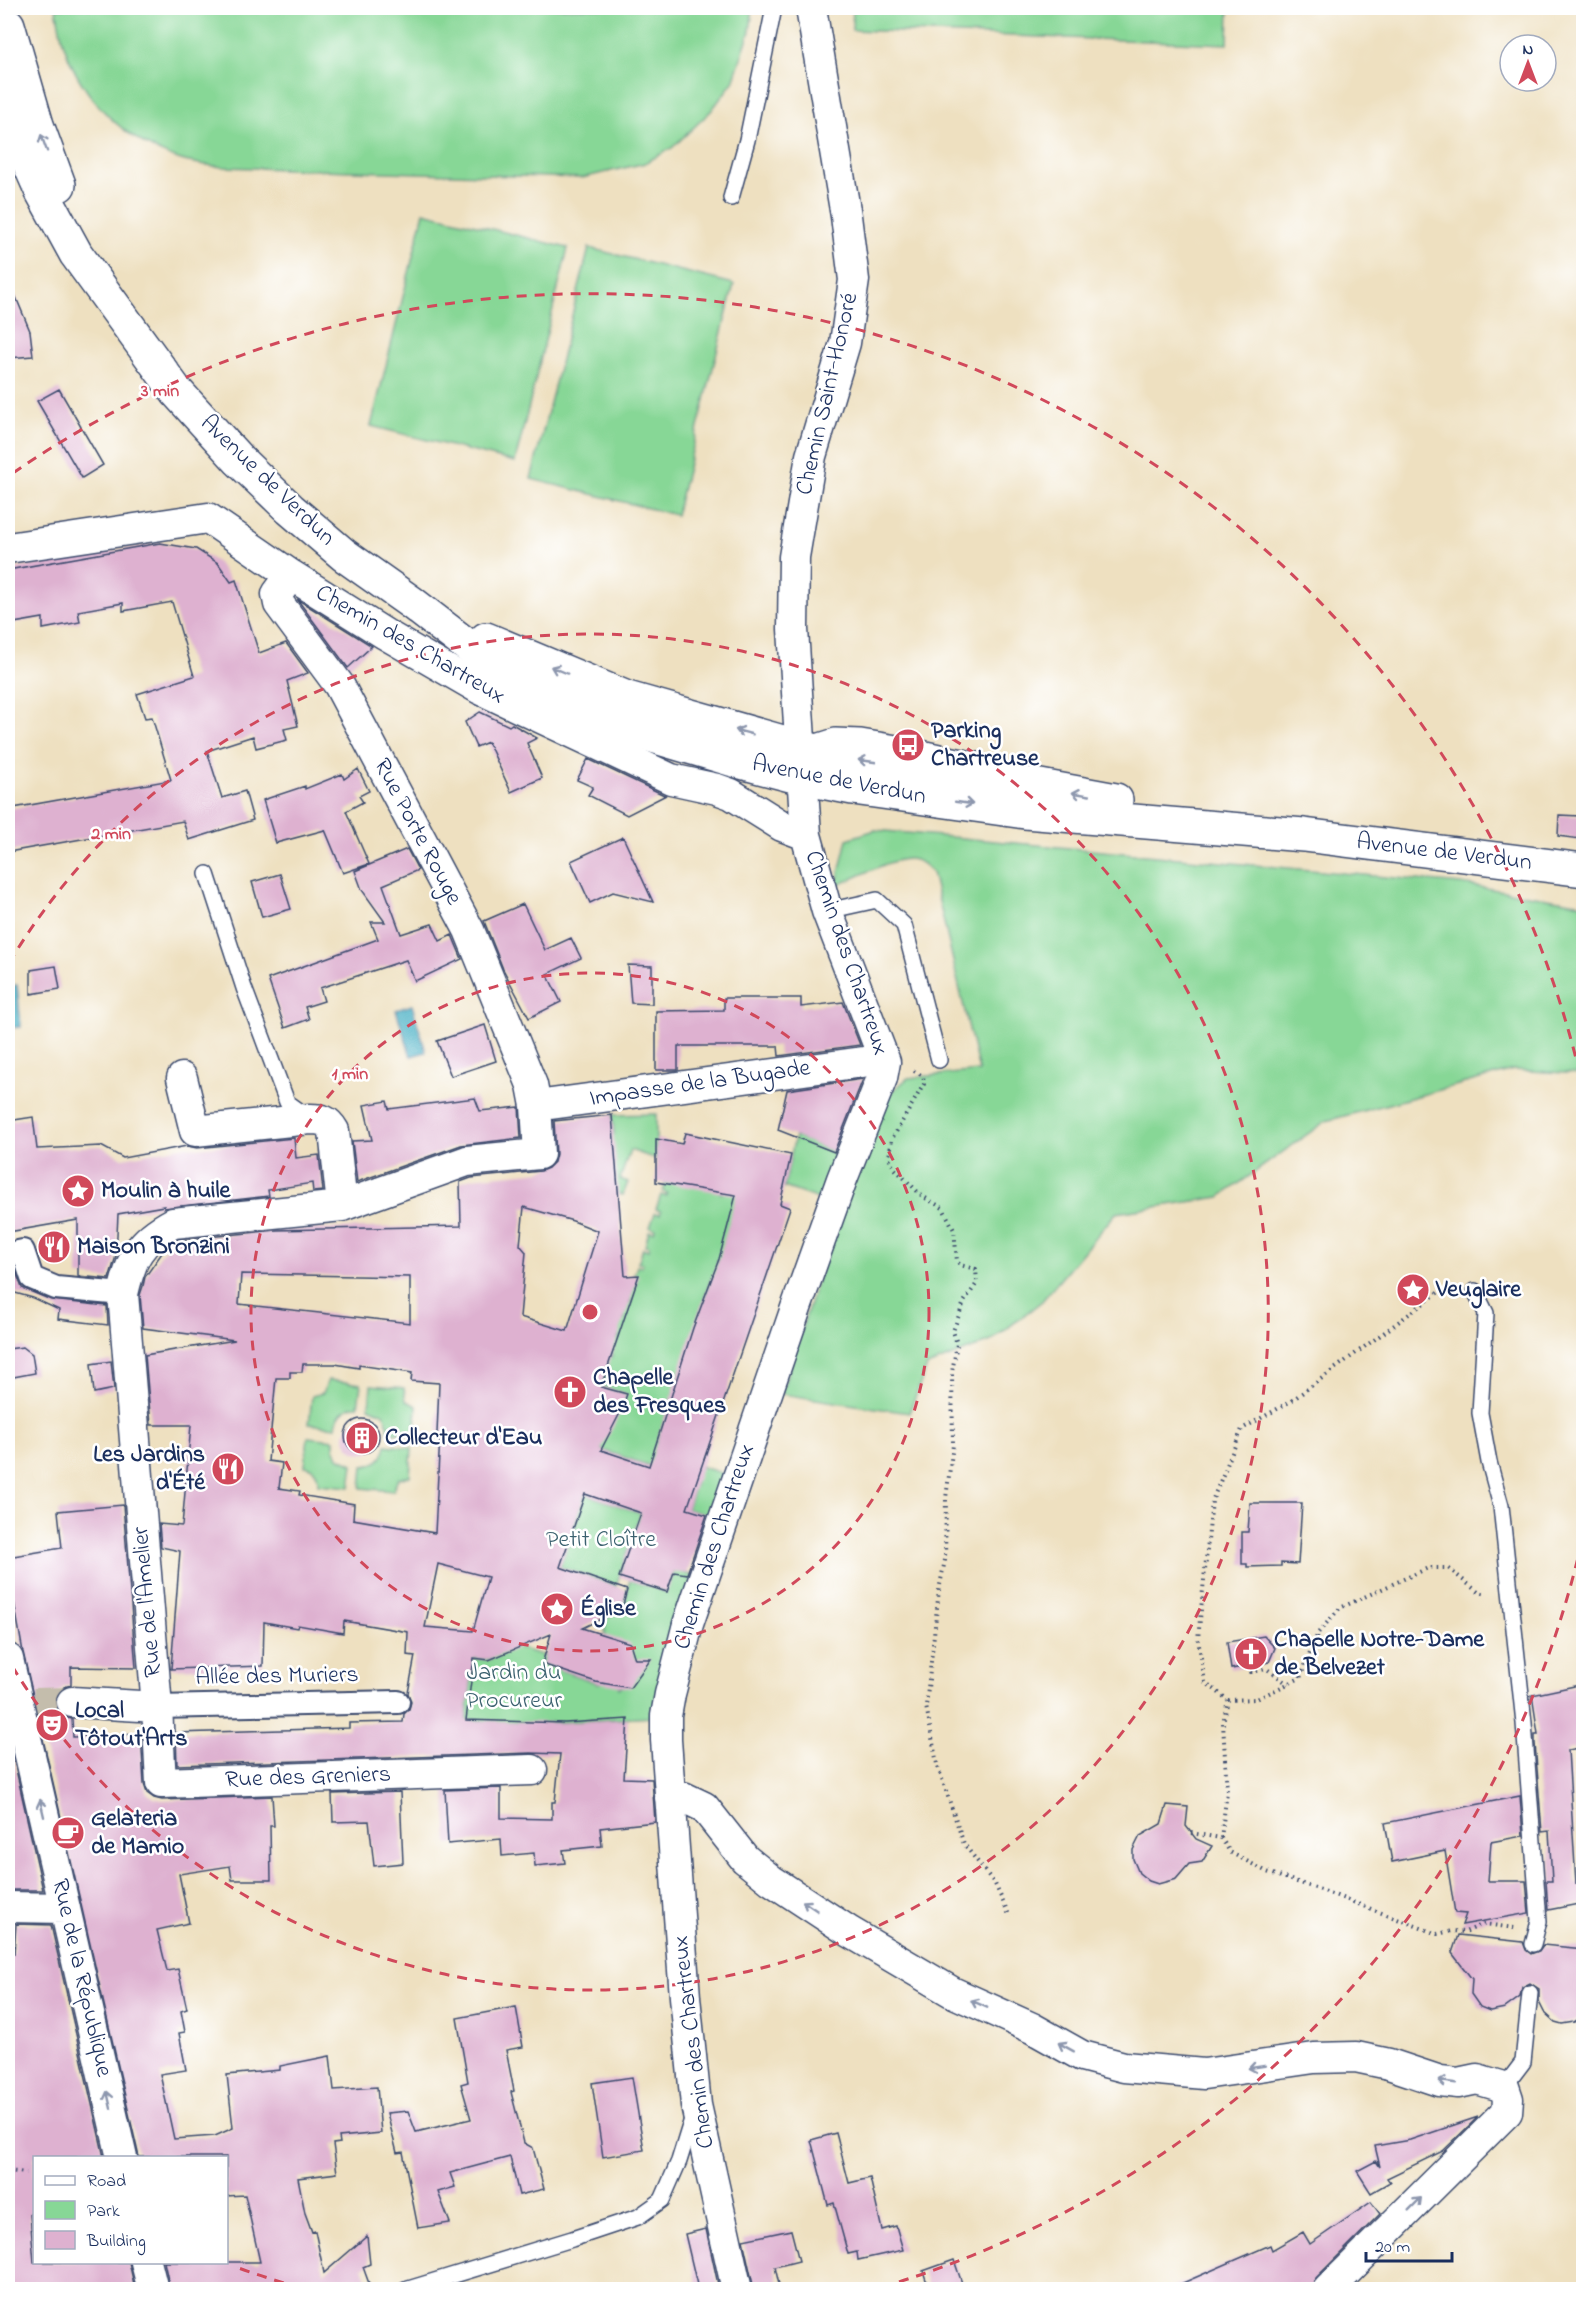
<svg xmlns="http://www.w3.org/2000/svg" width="1591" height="2297" viewBox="0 0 1591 2297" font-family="'Indie Flower',sans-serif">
<rect width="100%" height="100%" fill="#fff"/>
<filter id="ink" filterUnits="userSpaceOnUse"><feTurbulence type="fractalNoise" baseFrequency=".0167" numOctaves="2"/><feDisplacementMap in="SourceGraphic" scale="12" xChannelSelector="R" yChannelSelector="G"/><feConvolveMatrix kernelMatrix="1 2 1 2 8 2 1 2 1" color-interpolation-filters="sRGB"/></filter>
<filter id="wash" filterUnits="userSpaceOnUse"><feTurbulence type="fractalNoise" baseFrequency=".008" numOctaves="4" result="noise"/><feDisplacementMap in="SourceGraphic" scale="24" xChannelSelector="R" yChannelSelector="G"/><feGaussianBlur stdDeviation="1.35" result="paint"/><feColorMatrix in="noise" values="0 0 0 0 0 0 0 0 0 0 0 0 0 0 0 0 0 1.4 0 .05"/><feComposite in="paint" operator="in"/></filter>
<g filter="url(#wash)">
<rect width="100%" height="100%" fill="#eee0c0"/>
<path fill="#87d796" stroke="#51837a" stroke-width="1.5" d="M56,8H753L750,31L733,82L711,111L672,148L645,163L582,178L222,167C209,165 194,164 181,160C128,143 83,101 65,48C60,35 59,21 56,8Z
M853,8H1229L1228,44L852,30Z
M424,212L568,248L515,462L371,426Z
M589,248L734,284L676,515L531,479Z
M875,830L1461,884L1583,904V1074L1513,1070L1326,1121L1220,1197L1116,1213L1042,1301L991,1341L927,1366L909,1413L781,1394L872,1108L908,1078L979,1071L932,872C925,865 919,859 908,859C890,859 853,879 836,886L847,839Z
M656,1114V1159L630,1150L620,1179L628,1182L623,1195L588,1184L595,1136L614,1134L612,1115Z
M795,1136L840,1154L824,1201L784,1187Z
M667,1178L720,1188V1193H723L724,1188L743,1192L723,1260L718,1259L717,1261L722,1264L711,1279L657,1442L653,1467L584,1444L595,1405L620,1413L621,1411L626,1394L597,1385L601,1373L606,1375L607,1372L602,1370L607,1355L612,1357L613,1355L608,1352L613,1338L618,1339L619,1336L614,1334L619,1319L624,1320L625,1318L620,1315L625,1302L630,1303L631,1300L626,1298L631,1284L636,1285L637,1282L632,1280L637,1266L642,1267L643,1264L638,1263L643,1248L648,1250L649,1246L645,1245L649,1231L654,1232L655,1229L650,1227L655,1213L660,1214L661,1211L656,1209L661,1195L666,1196L667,1193L663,1192Z
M328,1380L361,1384L358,1406C346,1406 337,1414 336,1427L309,1424L312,1396L323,1393Z
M371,1385L404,1388L406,1401L417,1406L414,1434L388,1432V1425L384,1414L369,1407Z
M308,1437L334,1440V1447L338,1457L353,1464L350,1487L318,1484C318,1473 315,1467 305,1466Z
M386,1445L412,1448L410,1476L398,1479L393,1491L361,1488L363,1466C376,1466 384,1458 386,1445Z
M682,1460L727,1475L714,1517L687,1509L696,1482Z
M585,1494L641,1513L616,1586L560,1567Z
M675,1570L693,1576L654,1717L542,1723L466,1720L474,1658L491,1660L492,1647L518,1648L545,1656L542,1664L546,1665L597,1683H600L603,1674L617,1679L619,1688L622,1687L620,1679L634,1660L605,1635V1620L622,1608L630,1580L666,1592Z"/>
<path fill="#43adc2" stroke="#2f6e90" stroke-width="1.5" d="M17,985L21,1027L8,1028V986Z
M412,1005L426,1052L411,1056L396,1010Z"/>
<g id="blocks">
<path fill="#deb1d0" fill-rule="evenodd" d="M8,278L30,331L33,356L8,358Z
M59,389L103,465L82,478L37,401Z
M160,543L196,549L218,563L231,582L236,580L259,653L286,643L308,673L287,681L298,726L284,729L287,740L256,748L253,736L207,751L222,798L245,791L253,820L189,840L183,821L8,852V809L171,780L152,717L145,718L137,694L194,676L172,602L123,611V603L78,611L80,622L43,629V618L8,624V570Z
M297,599L372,646L348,668Z
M480,712L509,726L512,724L537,738L527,743L542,778L511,792L488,742L476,747L465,722Z
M588,759L664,795H666L627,815L588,795L593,787L577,780Z
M358,769L369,791L359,796L363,802L346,811L369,864L343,873L325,830L276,843L263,800L305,786V789L342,774L344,779Z
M1559,815L1580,816V839L1558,836Z
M623,837L653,902L613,892L590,903L571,861Z
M407,849L418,870L383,885L401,934L432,924L440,941L452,935L462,959L415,981L406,960L320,988L324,1001L305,1007L309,1019L285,1028L268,979L378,939L371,922H385L362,890L355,871Z
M280,874L291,909L262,917L252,882Z
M523,904L545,950L571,938L581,958L547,974L561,1002L529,1018L503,969L484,921Z
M628,965L652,966V1004L631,1003Z
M56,966L60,989L31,994V970Z
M724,998H801V1007L843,1002L860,1045L779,1056L778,1046H678V1070H656V1011L724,1010Z
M485,1025L496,1061L451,1076L437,1041Z
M863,1079L834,1152L778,1130L787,1090Z
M475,1098L480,1111L519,1107L521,1138L461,1145L357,1182L352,1141L372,1140L364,1105L387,1101L389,1109Z
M612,1115L625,1276L639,1275L601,1387L627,1394L621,1411L601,1450L649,1466L693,1328L719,1259L736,1195L656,1182V1139L682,1144L685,1133L791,1155L780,1204L790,1208L687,1509L707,1515L687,1574L674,1572L667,1592L619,1577L641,1513L585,1494L560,1567L627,1590L622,1609L582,1628L630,1643L635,1659H651L630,1688L596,1682L542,1664L551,1634L489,1660L474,1658L466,1720L565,1723L628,1719L624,1778L652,1779L655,1822L600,1828L602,1846L563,1850L565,1863L535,1866L534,1853L502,1856L501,1839L448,1844L445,1790L501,1788V1818L552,1819V1802H555L560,1754L531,1753L177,1765L176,1733L349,1728V1723L403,1722L404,1714L409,1709L411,1702L408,1693L415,1656L407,1655L408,1632L344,1621L343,1633L298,1625L297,1628L264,1622L263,1666L171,1669L180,1551L161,1547L159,1524L182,1526L191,1425H151L145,1355L235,1340L143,1328L140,1295L143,1286L145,1277L164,1250L178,1240L277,1230L461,1226L460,1182L471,1178L541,1171L548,1168L554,1162L556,1154L554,1121ZM524,1207L573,1221L598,1231L567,1331L520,1317L526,1252L520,1245ZM241,1274L410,1277V1323L239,1304ZM303,1364H335L359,1368V1365L412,1373L411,1381L439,1383L437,1434L440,1435L435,1533L353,1519L354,1504L299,1495L300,1491L279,1488L282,1463L268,1461L276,1378H290V1372H302ZM438,1564L488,1577L473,1631L425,1627Z
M33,1117L37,1149L101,1146L123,1158L187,1146L197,1148L294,1138L296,1158L319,1155L323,1191L313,1192L312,1183L268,1190L269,1196L164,1208V1206L118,1214L116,1256L109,1279L78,1276V1220L8,1232V1121Z
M8,1267H14L22,1288L51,1300L107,1306L108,1325L58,1319L59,1310L33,1298L8,1291Z
M23,1347L32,1354L35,1373L8,1378V1349Z
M111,1361L114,1389L94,1393L91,1364Z
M345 1436a17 17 0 1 1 34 0a17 17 0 1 1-34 0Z
M1250,1503H1302L1298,1564L1281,1563V1566L1247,1567V1564H1242V1532H1248Z
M123,1505L136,1668L71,1667V1685L64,1687L57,1693L55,1702L57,1710L63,1717L72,1719L73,1737L141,1734L144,1784L147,1793L154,1798L162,1800L272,1796L274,1826H270L271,1880H232L230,1866L179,1874L189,1923L157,1930L167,1971L178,1969L187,2009L181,2011L185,2032L179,2033L186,2070L160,2074L174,2139L215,2136L233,2128L227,2075L280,2070V2066L330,2056L334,2090L377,2087L381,2133L339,2137L340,2143L333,2144L337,2173L298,2178L305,2213L312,2232L315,2231L324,2273L367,2236L370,2264L363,2267L371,2289H170L164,2262H260L245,2195L226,2196V2157H139L23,1652L8,1568V1557L62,1548L58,1511Z
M1264,1636L1275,1648L1269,1662L1231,1669L1227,1642Z
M1584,1684V1747L1568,1750L1576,1884L1584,1883V1903L1548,1910L1546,1881H1552L1549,1831L1542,1832L1535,1743V1734H1538L1532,1695Z
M8,1734L43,1890H8Z
M400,1792L403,1863L374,1866L369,1821L333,1822L332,1794Z
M1520,1796L1523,1836L1491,1842L1488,1881H1526L1529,1913L1462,1925L1466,1914L1455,1913L1445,1851L1392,1862L1385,1823Z
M1167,1805L1188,1807L1186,1826L1196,1839L1212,1846L1202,1862L1189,1864L1176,1879L1158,1884L1149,1881L1139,1873L1133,1859V1850L1140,1836L1161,1824Z
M16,1924L51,1925L104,2157H34V2213L30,2214L34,2262H129L135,2289H8V1953L14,1954Z
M1458,1935L1523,1942L1526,1950L1531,1954L1539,1951L1543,1945L1584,1949V2016L1574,2022L1562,2024L1555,2022L1544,2012L1539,2002V1989L1530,1983L1522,1987L1520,1997L1505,2008L1490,2011L1480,2007L1471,1994L1472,1979L1452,1953Z
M516,2007L523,2047L506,2050L514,2091L511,2092L524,2143L533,2148L544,2189L519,2195L510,2157L450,2173L455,2187L438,2192L450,2223L418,2228L403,2152L397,2153L387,2113L408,2111L416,2132L471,2119L461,2084L468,2082L457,2018Z
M632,2077L644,2150L603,2157L592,2083Z
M1478,2117L1443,2151L1387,2178L1390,2182L1371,2193L1357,2171L1376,2161L1380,2167L1375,2146L1410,2140Z
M836,2133L849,2183L870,2178L882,2230L896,2226L903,2250L858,2260L857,2252L848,2254L834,2203L828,2205L811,2140Z
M1371,2202L1380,2214L1316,2278L1311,2289H1169L1270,2245L1272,2250L1303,2232L1310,2244Z
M706,2229L719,2289H698L685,2234Z
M791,2230L799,2261L775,2267L780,2289H754L743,2240Z
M954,2260L964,2289H929L923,2271Z"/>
</g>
</g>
<g filter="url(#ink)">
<use href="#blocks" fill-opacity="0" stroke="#3b4a6d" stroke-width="1.5"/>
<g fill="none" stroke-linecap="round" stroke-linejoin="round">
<path stroke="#c4bdac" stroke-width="30" stroke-dasharray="30 15" stroke-linecap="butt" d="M34,1703L72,1702"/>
<g stroke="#3b4a6d" stroke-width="18">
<path id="service" d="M731,198L747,140L774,8
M813,743L835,736L860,737L908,745L977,760L993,768
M207,874L244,988L287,1102L308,1117
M827,911L877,900L904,925L939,1060
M1475,1291L1486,1313L1480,1413L1489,1462L1501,1506L1524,1723L1539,1921L1533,1944
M1504,2087L1523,2062L1530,1993
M405,2290L572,2239L638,2217L662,2200L679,2161L693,2116"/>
</g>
<g stroke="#3b4a6d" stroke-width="26">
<path id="pedestrian" d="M8,1254L23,1251L32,1278L56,1288L123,1294
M157,1707L398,1702"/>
</g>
<g stroke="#3b4a6d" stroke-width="33">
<path id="minor" d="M8,548L208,518L291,575L385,634L480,689L671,779L717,789L731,794L782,826L806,835
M291,575L277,594L279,604L339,685L469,930L532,1085L536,1106L539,1154L467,1161L342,1206L173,1223C139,1241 131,1258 123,1294L157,1707L161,1783L532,1770
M182,1078L195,1131L310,1119C322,1119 328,1120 334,1131L342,1206
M536,1106L863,1062
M8,1659L122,2158
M72,1702L157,1707
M670,1798L683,1797L704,1807L745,1859L771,1880L850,1932L952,1992L1032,2028L1082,2056L1124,2067L1204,2074L1314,2058L1356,2057L1389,2064L1440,2081L1458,2083L1477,2079L1504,2087L1508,2099L1507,2112L1328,2290
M8,1907L65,1908
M146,2262L153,2290
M737,2290L696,2105L685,1997L666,1740V1716L670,1694L688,1624L796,1308L842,1179L882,1078L885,1062L827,911L806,835L793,629L794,557L811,456L845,343L854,280L846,216L811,8"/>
</g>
<g stroke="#3b4a6d" stroke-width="36">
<path id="secondary" d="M8,25L37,125L59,185
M8,115L41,190L76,254L176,391L239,460L290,509L344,555L412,603L477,653L541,693L622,727L730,759L802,778L853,788L1025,812L1304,835L1584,870
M486,639L627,698L800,747L858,760L1029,784L1116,800"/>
</g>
<path stroke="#3b4a6d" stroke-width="4" stroke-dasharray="1.5 4.5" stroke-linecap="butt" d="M914,1071L923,1076L924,1084L892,1139L889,1157L893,1167L922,1196L943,1208L954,1230L957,1261L960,1265L976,1269L977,1283L964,1302L953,1331L957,1344L952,1372L953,1445L946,1498L945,1560L939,1590L926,1706L937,1764L964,1844L995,1884L1010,1917
M1249,1666L1251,1672L1267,1669L1288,1684
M1228,1700L1257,1699L1300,1678L1318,1633L1340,1608L1428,1568H1448L1478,1592L1488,1594
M1191,1833L1221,1838L1230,1852L1267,1872L1321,1890L1437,1934L1452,1931L1465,1932L1484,1924L1515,1928
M1221,1838L1227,1792L1223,1723L1228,1700L1205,1682L1198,1639L1212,1501L1242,1429L1291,1401L1439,1292L1455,1288
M8,2171L26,2173"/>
<use href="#service" stroke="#fff" stroke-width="15"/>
<use href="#pedestrian" stroke="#fff" stroke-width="22"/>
<use href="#minor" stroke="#fff" stroke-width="30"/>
<use href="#secondary" stroke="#fff" stroke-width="33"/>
</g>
<defs><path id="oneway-shaft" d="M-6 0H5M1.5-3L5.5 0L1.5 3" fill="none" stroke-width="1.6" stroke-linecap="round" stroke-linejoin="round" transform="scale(1.5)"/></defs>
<g stroke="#8d97ae">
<use href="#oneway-shaft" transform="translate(44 143) rotate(-110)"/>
<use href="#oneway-shaft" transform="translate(559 670) rotate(-157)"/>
<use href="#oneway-shaft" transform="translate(744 732) rotate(-165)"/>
<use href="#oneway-shaft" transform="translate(867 761) rotate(-172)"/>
<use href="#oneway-shaft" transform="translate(1081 794) rotate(-170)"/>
<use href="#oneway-shaft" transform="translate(964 803) rotate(8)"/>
<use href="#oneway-shaft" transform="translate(42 1808) rotate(-103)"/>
<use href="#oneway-shaft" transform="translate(810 1906) rotate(-146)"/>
<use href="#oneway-shaft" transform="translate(979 2004) rotate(-156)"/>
<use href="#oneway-shaft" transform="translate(1066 2047) rotate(-151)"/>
<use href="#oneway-shaft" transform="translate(1257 2067) rotate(171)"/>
<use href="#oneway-shaft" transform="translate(1447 2082) rotate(-172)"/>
<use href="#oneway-shaft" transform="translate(109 2100) rotate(-103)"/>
<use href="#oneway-shaft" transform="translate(1415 2204) rotate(-45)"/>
</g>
</g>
<g fill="none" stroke="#d1495b" stroke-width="3" stroke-dasharray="10 8">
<circle cx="590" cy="1312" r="339"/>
<path d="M9 963A678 678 0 1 1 9 1661"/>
<path d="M1582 1541A1018 1018 0 0 1 879 2288M301 2288A1018 1018 0 0 1 233 2266M13 473A1018 1018 0 0 1 1582 1083"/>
</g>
<defs>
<g id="bus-disc" transform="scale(1.725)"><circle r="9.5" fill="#d1495b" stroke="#fff"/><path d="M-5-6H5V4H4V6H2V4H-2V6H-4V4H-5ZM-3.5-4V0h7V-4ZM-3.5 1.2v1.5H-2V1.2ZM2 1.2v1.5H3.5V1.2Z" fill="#fff"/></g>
<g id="sight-disc" transform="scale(1.725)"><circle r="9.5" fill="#d1495b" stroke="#fff"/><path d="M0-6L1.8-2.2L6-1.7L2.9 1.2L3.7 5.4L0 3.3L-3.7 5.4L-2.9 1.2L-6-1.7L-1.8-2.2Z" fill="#fff"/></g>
<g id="restaurant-disc" transform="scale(1.725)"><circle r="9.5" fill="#d1495b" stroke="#fff"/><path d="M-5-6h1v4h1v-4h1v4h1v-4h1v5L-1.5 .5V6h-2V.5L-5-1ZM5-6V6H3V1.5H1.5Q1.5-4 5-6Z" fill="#fff"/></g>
<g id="church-disc" transform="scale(1.725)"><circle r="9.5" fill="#d1495b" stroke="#fff"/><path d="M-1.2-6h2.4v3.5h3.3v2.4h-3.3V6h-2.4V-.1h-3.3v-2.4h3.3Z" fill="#fff"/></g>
<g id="building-disc" transform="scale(1.725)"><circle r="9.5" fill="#d1495b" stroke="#fff"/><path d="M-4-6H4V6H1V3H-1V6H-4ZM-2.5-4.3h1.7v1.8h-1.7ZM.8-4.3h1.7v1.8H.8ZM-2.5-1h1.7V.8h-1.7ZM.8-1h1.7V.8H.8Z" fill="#fff"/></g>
<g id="theatre-disc" transform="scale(1.725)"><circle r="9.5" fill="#d1495b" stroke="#fff"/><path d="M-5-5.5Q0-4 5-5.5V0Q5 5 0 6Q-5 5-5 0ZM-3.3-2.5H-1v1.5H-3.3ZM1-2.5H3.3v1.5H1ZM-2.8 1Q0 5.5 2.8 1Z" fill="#fff"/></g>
<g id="cafe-disc" transform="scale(1.725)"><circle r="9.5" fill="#d1495b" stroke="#fff"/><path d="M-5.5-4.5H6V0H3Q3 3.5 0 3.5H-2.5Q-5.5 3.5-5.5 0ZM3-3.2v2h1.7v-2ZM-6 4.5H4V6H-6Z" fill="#fff"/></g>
</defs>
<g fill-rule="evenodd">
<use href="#bus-disc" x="908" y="745"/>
<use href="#sight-disc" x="78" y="1191"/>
<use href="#restaurant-disc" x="54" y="1247"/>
<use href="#sight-disc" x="1413" y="1290"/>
<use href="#church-disc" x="570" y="1392"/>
<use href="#building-disc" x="362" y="1438"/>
<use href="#restaurant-disc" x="228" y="1469"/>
<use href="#sight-disc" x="557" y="1609"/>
<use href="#church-disc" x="1251" y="1654"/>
<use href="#theatre-disc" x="52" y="1725"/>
<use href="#cafe-disc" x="68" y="1833"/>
</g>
<g text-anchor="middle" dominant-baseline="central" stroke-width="5" stroke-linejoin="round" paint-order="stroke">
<g font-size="24" fill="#1b2f5e" stroke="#fff">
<text transform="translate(828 394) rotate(-77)">Chemin Saint-Honoré</text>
<text transform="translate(267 481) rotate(44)">Avenue de Verdun</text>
<text transform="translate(410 645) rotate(30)">Chemin des Chartreux</text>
<text transform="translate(839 781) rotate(11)">Avenue de Verdun</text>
<text transform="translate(417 832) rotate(62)">Rue Porte Rouge</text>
<text transform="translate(1444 853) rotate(7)">Avenue de Verdun</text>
<text transform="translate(846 953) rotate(71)">Chemin des Chartreux</text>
<text transform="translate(700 1084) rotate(-8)">Impasse de la Bugade</text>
<text transform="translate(715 1547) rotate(-72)">Chemin des Chartreux</text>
<text transform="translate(148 1602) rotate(-95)">Rue de l'Amelier</text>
<text transform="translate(277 1677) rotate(-1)">Allée des Muriers</text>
<text transform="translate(308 1778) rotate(-2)">Rue des Greniers</text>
<text transform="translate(81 1978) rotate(77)">Rue de la République</text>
<text transform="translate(694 2042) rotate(-97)">Chemin des Chartreux</text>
</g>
<g font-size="24" font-weight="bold" fill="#1b2f5e" stroke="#fff" text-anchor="start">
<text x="931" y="731">Parking<tspan x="931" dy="28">Chartreuse</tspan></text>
<text x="101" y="1191">Moulin à huile</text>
<text x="77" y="1247">Maison Bronzini</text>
<text x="1436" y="1290">Veuglaire</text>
<text x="593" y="1378">Chapelle<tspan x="593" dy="28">des Fresques</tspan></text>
<text x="385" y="1438">Collecteur d'Eau</text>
<text x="205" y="1455" text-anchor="end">Les Jardins<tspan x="205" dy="28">d'Été</tspan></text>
<text x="580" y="1609">Église</text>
<text x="1274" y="1640">Chapelle Notre-Dame<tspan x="1274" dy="28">de Belvezet</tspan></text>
<text x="75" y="1711">Local<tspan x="75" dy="28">Tôtout'Arts</tspan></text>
<text x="91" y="1819">Gelateria<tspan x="91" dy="28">de Mamio</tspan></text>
</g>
<g font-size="24" fill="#3b616f" stroke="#fff">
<text x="601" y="1540">Petit Cloître</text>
<text x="514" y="1673">Jardin du<tspan x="514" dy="28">Procureur</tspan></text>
</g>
</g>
<circle cx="590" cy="1312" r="9" fill="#d1495b" stroke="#fff" stroke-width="3"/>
<g font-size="18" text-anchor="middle" font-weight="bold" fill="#d1495b" stroke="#fff" stroke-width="5" stroke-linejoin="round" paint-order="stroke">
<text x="160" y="396">3 min</text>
<text x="111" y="839">2 min</text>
<text x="350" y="1079">1 min</text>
</g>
<rect width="1591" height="2297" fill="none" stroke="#fff" stroke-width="30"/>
<rect x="33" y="2156" width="195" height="108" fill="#ffffff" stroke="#a4acbf" stroke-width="1.5"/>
<rect x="45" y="2176" width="30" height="9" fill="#ffffff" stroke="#a4acbf" stroke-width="1.5"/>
<text x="87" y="2186" font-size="18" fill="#1b2f5e">Road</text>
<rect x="45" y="2201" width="30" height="18" fill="#87d796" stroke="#a4acbf" stroke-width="1.5"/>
<text x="87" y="2216" font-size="18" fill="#1b2f5e">Park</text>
<rect x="45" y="2231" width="30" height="18" fill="#deb1d0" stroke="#a4acbf" stroke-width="1.5"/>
<text x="87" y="2246" font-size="18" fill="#1b2f5e">Building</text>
<g transform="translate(1528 63)"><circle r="28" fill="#ffffff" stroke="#a4acbf" stroke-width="1.5"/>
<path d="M0-4.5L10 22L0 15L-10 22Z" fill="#d1495b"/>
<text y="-9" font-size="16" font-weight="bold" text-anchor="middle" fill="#1b2f5e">N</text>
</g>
<path d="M1366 2252v9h86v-9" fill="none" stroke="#1b2f5e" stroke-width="3"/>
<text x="1375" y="2252" font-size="18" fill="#1b2f5e" stroke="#ffffff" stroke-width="4.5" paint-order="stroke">20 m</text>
</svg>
